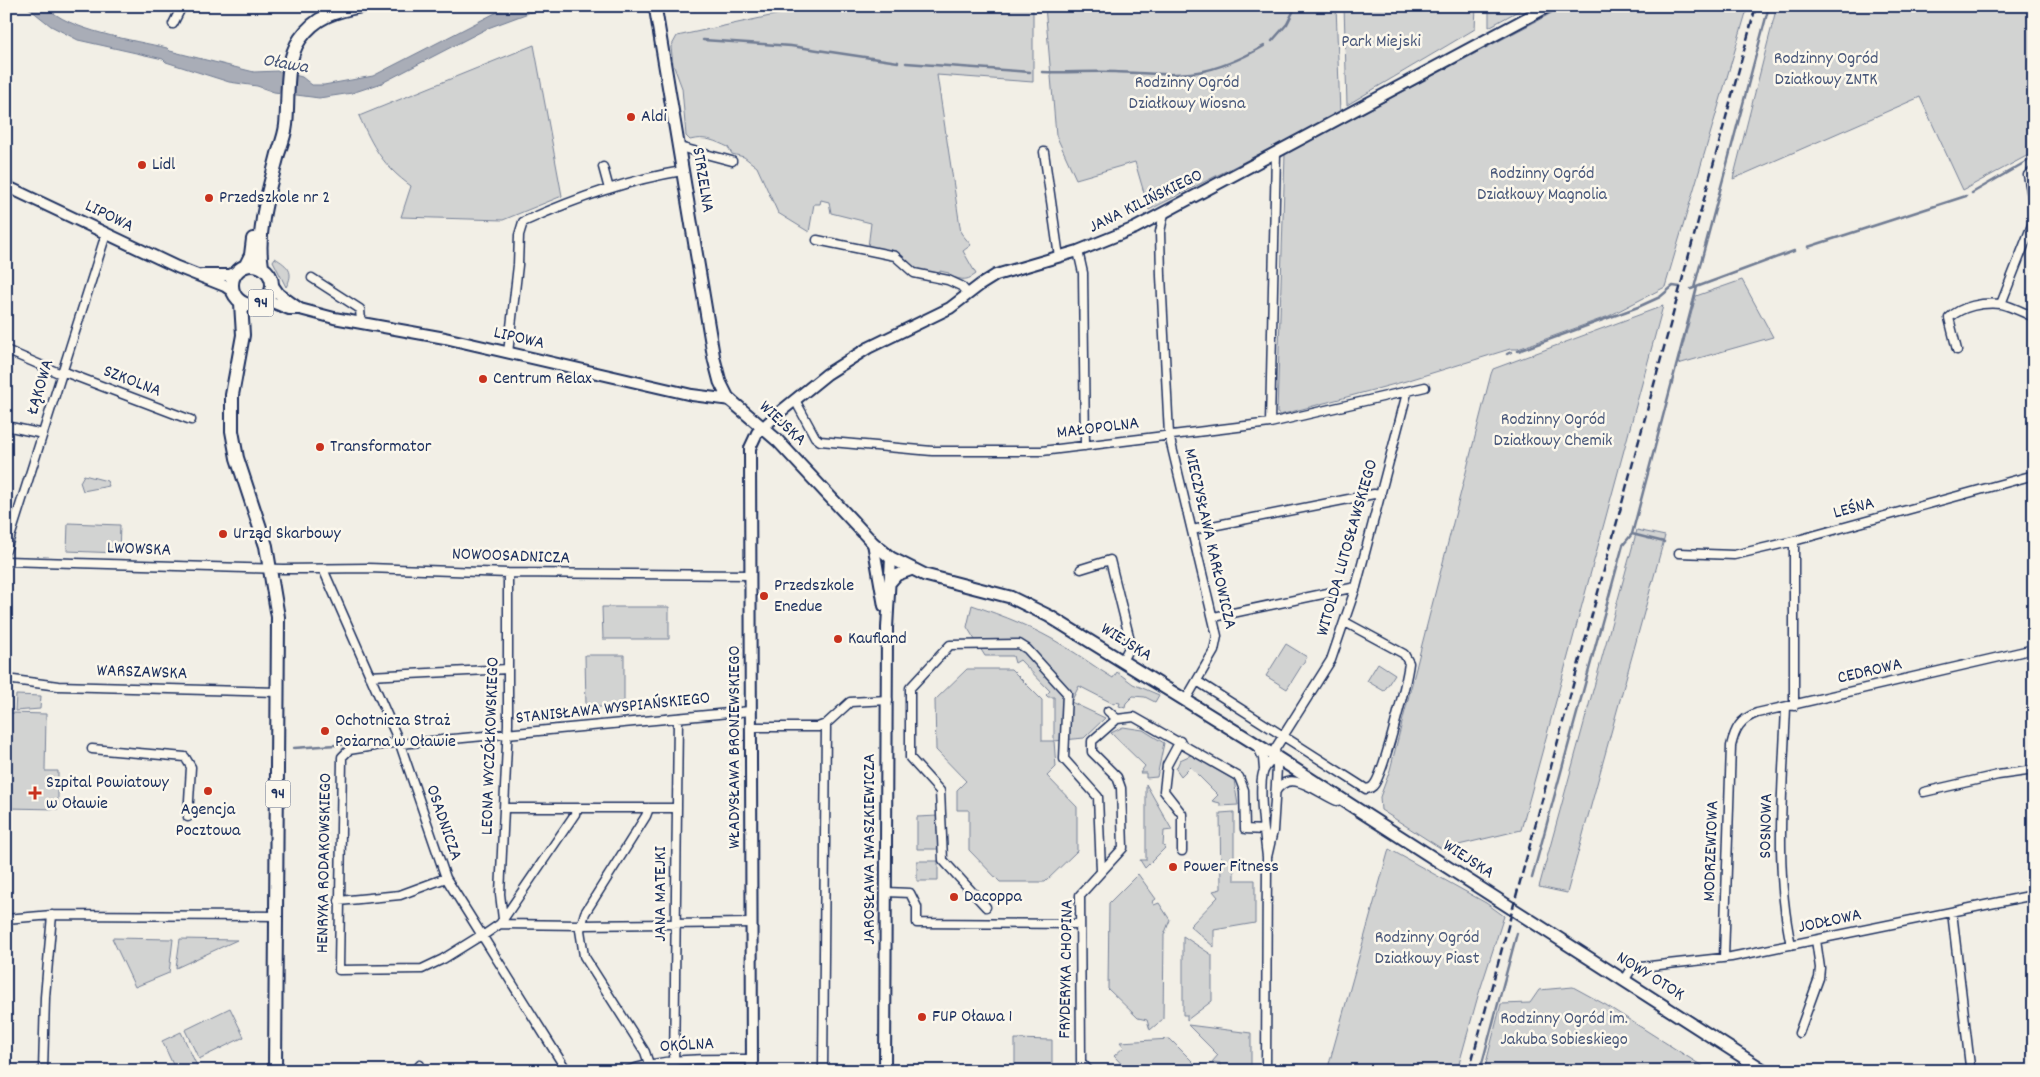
<svg xmlns="http://www.w3.org/2000/svg" width="2040" height="1077" viewBox="0 0 2040 1077" font-family="Dekko,sans-serif">
<rect width="100%" height="100%" fill="#f2efe6"/>
<filter id="ink" filterUnits="userSpaceOnUse"><feTurbulence type="fractalNoise" baseFrequency=".02" numOctaves="2"/><feDisplacementMap in="SourceGraphic" scale="10" xChannelSelector="R" yChannelSelector="G"/><feConvolveMatrix kernelMatrix="1 2 1 2 8 2 1 2 1" color-interpolation-filters="sRGB"/></filter>
<g filter="url(#ink)">
<path fill="#d2d3d2" stroke="#768198" d="M817,6H1033V82L937,75L961,233L971,245L963,251L976,274C964,283 962,278 949,277V273L940,271V276L921,273L908,265L896,253L868,247L871,223L831,213L829,202L821,200L820,204H814L809,232L778,213L757,167L744,157L732,154L728,147C715,141 705,136 690,140L686,136L682,88L673,64L671,47L677,36Z
M1045,6H1336L1340,113L1149,210L1135,162L1076,179L1056,135Z
M1344,6H1476L1475,29L1347,105Z
M1489,6H1527L1489,27Z
M1565,6H1748L1665,287L1609,316L1518,349H1510L1406,381L1280,415L1277,413L1285,154Z
M1777,6H2034V152L1963,190L1920,97L1733,179Z
M534,45L562,196L503,220L401,217L411,186C383,166 373,147 359,116Z
M275,258C288,266 295,272 286,287L273,261Z
M1742,280L1773,337L1678,364L1696,296Z
M1663,306L1521,830L1442,849L1381,810L1380,797L1390,770L1491,374L1493,369Z
M84,475L107,481L109,486L83,491L80,482Z
M68,523L120,525L119,553L67,551Z
M1637,530L1665,536L1567,893L1539,887Z
M972,605C1004,616 1035,628 1064,646C1081,656 1096,668 1113,678L1117,672L1133,684L1159,695L1155,702L1145,697L1133,696L1126,703L1125,708L1119,706L1120,703L1115,702L1114,704L1079,686L1071,702L1105,718L1084,738L1054,741L1056,767L1047,776L1077,807V851L1045,882H1000L969,850V810H957V790L966,781L936,750L935,700L967,669H1011L1042,700V741H1054V697H1048L1046,695L1050,691L1020,660L1015,663L1013,656H985L967,627Z
M602,607H669V639H603Z
M1286,644L1307,657L1287,689L1266,676Z
M585,655H624V707H586Z
M1378,663L1395,674L1384,691L1367,681Z
M11,690V713L46,714L45,771H58V809L6,808V695Z
M16,695L41,696L40,709L15,711Z
M1123,727L1143,730L1164,743L1157,777L1146,778V773H1140L1145,766L1111,733Z
M1191,755L1234,780L1238,805L1220,806V803L1212,801L1218,795L1190,767L1181,776L1176,769L1180,760Z
M1146,784L1172,830L1164,831L1163,846L1166,847L1145,868L1140,860H1146Z
M1234,812V880H1255V923L1214,930V947L1190,926L1218,897L1213,891L1221,889L1220,813Z
M938,816V849H917V817Z
M1389,849L1486,903L1504,916L1478,996L1457,1071H1327Z
M917,861H938V881H917Z
M1138,874L1156,899L1152,902L1154,905L1159,903L1170,920L1164,935L1163,1019L1150,1030L1147,1020L1138,1018L1108,989L1109,903Z
M1183,936L1212,955V1001L1187,1020V1015H1183Z
M112,938L173,939L169,973L135,987Z
M180,939L237,940L176,968Z
M1573,987L1606,1005L1710,1071H1484L1501,1004L1530,1003L1539,990Z
M230,1008L244,1037L199,1059L185,1030Z
M1188,1025L1251,1033V1071H1220V1063L1212,1062L1218,1055Z
M181,1032L197,1066L187,1071H176L162,1041Z
M1015,1039L1052,1040V1071H1015Z
M1170,1039L1196,1065V1071H1128L1114,1056L1124,1047L1120,1042Z"/>
<path fill="#a9adb7" stroke="#707b93" d="M26,6H46C67,31 134,40 167,48L170,51L254,72L279,71L302,77L312,85H324L373,76L503,9L512,6H547L488,28L382,83L352,93L319,98L274,92L257,86L229,82L166,62L163,59L78,40L51,26Z"/>
<g fill="none" stroke-linecap="round" stroke-linejoin="round">
<path stroke="#707b93" stroke-width="2.5" d="M693,6L695,10
M703,40L791,46L898,62
M1272,41L1287,24L1296,6
M906,63L1030,72
M1042,72C1066,73 1091,71 1115,72C1180,75 1205,80 1264,46
M1972,193L2034,157
M1808,247L1966,196
M1694,288L1769,6
M1691,289L1794,251
M1518,351L1638,307L1660,297L1673,286L1680,287
M1507,354L1511,352
M1632,534L1664,542
M294,748L377,742
M1532,878L1623,545L1632,534L1697,287
M1480,1071L1517,933"/>
<g stroke="#1b2f5e" stroke-width="11">
<path id="minor" d="M173,24L182,6
M679,147L732,161
M1044,152L1059,257
M603,167L609,189
M2034,171L2028,175L2034,207
M1164,213L1160,232L1161,276L1169,435L1217,636L1214,651L1185,701
M817,240L895,256L914,273L948,280L961,286L968,294
M1078,251L1083,273L1085,446
M312,278L360,309L361,322
M2001,304L2034,220
M6,350L61,374
M1957,350L1949,318C1962,306 1983,302 2001,304C2011,306 2024,313 2034,317
M508,353L518,265L519,235L523,222C574,199 627,180 682,171
M62,371L191,420
M795,400L815,437L820,441L932,451H1042L1270,423L1425,387
M1270,423L1276,153
M6,426L43,434
M1192,530L1374,494L1381,495
M6,550L106,234
M1679,553L1734,555L1794,541L2034,475
M6,561L283,569L368,568L508,573L750,575
M323,569L400,744L446,878L567,1071
M1081,569L1110,560L1131,644L1122,661
M1214,617L1356,587
M369,676L508,669
M6,679L58,686L278,692
M1197,681L1366,789C1369,788 1370,789 1373,786C1383,777 1407,680 1409,663L1404,654L1345,622
M1794,706V541
M1786,707C1783,786 1774,867 1791,945
M1108,711L1117,719
M751,727H818L826,724L850,702L888,700
M1180,741L1167,765L1164,791L1182,814V851
M399,742L349,750L342,757L339,970L422,969L443,959L480,936
M400,744L750,711
M1257,745L1263,758L1264,770
M92,749L185,757L191,767L188,817
M1924,792L1998,775L2034,770
M1275,793C1289,766 1317,793 1337,801
M506,808H676
M649,808L646,816L585,913L580,930L584,956L645,1052L649,1064
M1267,857L1273,831L1277,768L1275,749L1331,660L1356,587L1407,393
M886,892L910,893L917,907V923L1080,924
M339,901L400,895L446,878
M986,907L943,860L940,791L910,758V688L950,645L1019,644L1027,649L1067,693L1064,759L1098,797L1101,871
M1952,912L1970,1066
M6,919L52,915L277,916
M503,919L500,894L508,724V573
M500,924L581,925L752,923
M481,937L500,924L575,814L576,808
M1724,958L1731,746C1735,729 1740,719 1757,713L2034,649
M1624,981L1632,968L1731,957L2034,895
M1799,1033L1819,978L1820,968L1816,940
M43,1071L45,997L52,915
M415,1071L420,1065
M626,1071C667,1057 709,1059 752,1059
M674,1071L678,718
M823,1071L826,724
M1089,1071L1081,1062L1080,895L1123,848L1121,788L1117,777L1092,752V741L1117,719L1134,717L1239,777L1244,790L1245,829L1264,830
M1266,1071L1267,857C1265,838 1258,790 1263,773C1265,766 1270,762 1275,757"/>
</g>
<g stroke="#1b2f5e" stroke-width="14">
<path id="tertiary" d="M6,186L177,267L225,286L232,291
M202,275H230L236,272
M272,284L279,294L300,309
M264,301L272,302L289,309H300L334,318L445,338L692,395L731,400
M873,543L884,606
M890,583L897,575L911,570
M752,1071L750,448L757,433L780,412L827,374L868,348L950,308L980,285L996,275L1078,251L1135,228L1549,6
M885,1071L887,628L891,558"/>
</g>
<g stroke="#1b2f5e" stroke-width="15">
<path id="secondary" d="M655,6L714,359L720,382L728,398L778,441L873,543L891,558L925,575L1010,597L1049,616L1248,739L1765,1071"/>
</g>
<g stroke="#1b2f5e" stroke-width="16">
<path id="primary" d="M232 285a20 20 0 1 1 40 0a20 20 0 1 1-40 0Z
M246,265L251,255L253,239
M262,267C256,230 269,190 278,154C281,145 285,135 286,125C289,98 284,62 300,39C316,16 335,11 362,6
M241,303L243,335L232,395V431L237,458L266,546L278,617L275,1071"/>
</g>
<use href="#minor" stroke="#fbf7ec" stroke-width="8"/>
<use href="#tertiary" stroke="#fbf7ec" stroke-width="10"/>
<use href="#secondary" stroke="#fbf7ec" stroke-width="11"/>
<use href="#primary" stroke="#fbf7ec" stroke-width="12"/>
<path stroke="#1b2f5e" stroke-width="2.5" stroke-dasharray="8 4" stroke-linecap="butt" d="M1469,1071L1756,6"/>
</g>
</g>
<g fill="#c8321e" stroke="#fbf7ec" stroke-width="2">
<circle cx="631" cy="117" r="5"/>
<circle cx="142" cy="165" r="5"/>
<circle cx="209" cy="198" r="5"/>
<circle cx="483" cy="379" r="5"/>
<circle cx="320" cy="447" r="5"/>
<circle cx="223" cy="534" r="5"/>
<circle cx="764" cy="596" r="5"/>
<circle cx="838" cy="639" r="5"/>
<circle cx="325" cy="731" r="5"/>
<circle cx="208" cy="791" r="5"/>
<path d="M32.5 785.5h5v5h5v5h-5v5h-5v-5h-5v-5h5z"/>
<circle cx="1173" cy="867" r="5"/>
<circle cx="954" cy="897" r="5"/>
<circle cx="922" cy="1017" r="5"/>
</g>
<g text-anchor="middle" dominant-baseline="central" stroke-width="5" stroke-linejoin="round" paint-order="stroke">
<g fill="#fbf7ec" stroke="#5e6b89" stroke-width="1">
<rect x="248.5" y="289.5" width="25" height="27" rx="4"/>
<rect x="265.5" y="780.5" width="25" height="27" rx="4"/>
</g>
<g font-size="16" font-weight="bold" fill="#1b2f5e">
<text x="261" y="303">94</text>
<text x="278" y="794">94</text>
</g>
<g font-size="18" fill="#49587b" stroke="#fbf7ec">
<text x="1381" y="42">Park Miejski</text>
<text x="1826" y="59">Rodzinny Ogród<tspan x="1826" dy="21">Działkowy ZNTK</tspan></text>
<text x="1187" y="83">Rodzinny Ogród<tspan x="1187" dy="21">Działkowy Wiosna</tspan></text>
<text x="1542" y="174">Rodzinny Ogród<tspan x="1542" dy="21">Działkowy Magnolia</tspan></text>
<text x="1553" y="420">Rodzinny Ogród<tspan x="1553" dy="21">Działkowy Chemik</tspan></text>
<text x="1427" y="938">Rodzinny Ogród<tspan x="1427" dy="21">Działkowy Piast</tspan></text>
<text x="1564" y="1019">Rodzinny Ogród im.<tspan x="1564" dy="21">Jakuba Sobieskiego</tspan></text>
</g>
<g font-size="18" fill="#1b2f5e" stroke="#fbf7ec" text-anchor="start">
<text x="641" y="117">Aldi</text>
<text x="152" y="165">Lidl</text>
<text x="219" y="198">Przedszkole nr 2</text>
<text x="493" y="379">Centrum Relax</text>
<text x="330" y="447">Transformator</text>
<text x="233" y="534">Urząd Skarbowy</text>
<text x="774" y="586">Przedszkole<tspan x="774" dy="21">Enedue</tspan></text>
<text x="848" y="639">Kaufland</text>
<text x="335" y="721">Ochotnicza Straż<tspan x="335" dy="21">Pożarna w Oławie</tspan></text>
<text x="46" y="783">Szpital Powiatowy<tspan x="46" dy="21">w Oławie</tspan></text>
<text x="208" y="810" text-anchor="middle">Agencja<tspan x="208" dy="21">Pocztowa</tspan></text>
<text x="1183" y="867">Power Fitness</text>
<text x="964" y="897">Dacoppa</text>
<text x="932" y="1017">FUP Oława 1</text>
</g>
<g font-size="18" fill="#1b2f5e" stroke="#fbf7ec">
<text transform="translate(702 180) rotate(81)">STRZELNA</text>
<text transform="translate(1146 202) rotate(-26)">JANA KILIŃSKIEGO</text>
<text transform="translate(109 217) rotate(26)">LIPOWA</text>
<text transform="translate(519 339) rotate(13)">LIPOWA</text>
<text transform="translate(132 382) rotate(21)">SZKOLNA</text>
<text transform="translate(41 387) rotate(-73)">ŁĄKOWA</text>
<text transform="translate(782 424) rotate(43)">WIEJSKA</text>
<text transform="translate(1098 429) rotate(-7)">MAŁOPOLNA</text>
<text transform="translate(1854 509) rotate(-15)">LEŚNA</text>
<text transform="translate(1209 539) rotate(77)">MIECZYSŁAWA KARŁOWICZA</text>
<text transform="translate(1348 548) rotate(-74)">WITOLDA LUTOSŁAWSKIEGO</text>
<text transform="translate(139 550) rotate(2)">LWOWSKA</text>
<text transform="translate(511 557) rotate(2)">NOWOOSADNICZA</text>
<text transform="translate(1126 643) rotate(32)">WIEJSKA</text>
<text transform="translate(1870 672) rotate(-13)">CEDROWA</text>
<text transform="translate(142 673) rotate(2)">WARSZAWSKA</text>
<text transform="translate(613 709) rotate(-6)">STANISŁAWA WYSPIAŃSKIEGO</text>
<text transform="translate(491 746) rotate(-88)">LEONA WYCZÓŁKOWSKIEGO</text>
<text transform="translate(735 747) rotate(-90)">WŁADYSŁAWA BRONIEWSKIEGO</text>
<text transform="translate(443 823) rotate(71)">OSADNICZA</text>
<text transform="translate(1767 826) rotate(-89)">SOSNOWA</text>
<text transform="translate(870 849) rotate(-90)">JAROSŁAWA IWASZKIEWICZA</text>
<text transform="translate(1712 851) rotate(-88)">MODRZEWIOWA</text>
<text transform="translate(1468 860) rotate(33)">WIEJSKA</text>
<text transform="translate(325 863) rotate(-89)">HENRYKA RODAKOWSKIEGO</text>
<text transform="translate(661 894) rotate(-90)">JANA MATEJKI</text>
<text transform="translate(1830 922) rotate(-12)">JODŁOWA</text>
<text transform="translate(1067 969) rotate(-89)">FRYDERYKA CHOPINA</text>
<text transform="translate(1650 977) rotate(32)">NOWY OTOK</text>
<text transform="translate(687 1046) rotate(-3)">OKÓLNA</text>
</g>
<g font-size="19" font-style="italic" fill="#465579" stroke="#fbf7ec">
<text transform="translate(285 65) rotate(10)">Oława</text>
</g>
</g>
<rect width="2040" height="1077" fill="none" stroke="#fbf7ec" stroke-width="25"/>
<rect x="12" y="12" width="2015" height="1052" fill="none" stroke="#1b2f5e" stroke-width="2" filter="url(#ink)"/>
</svg>
